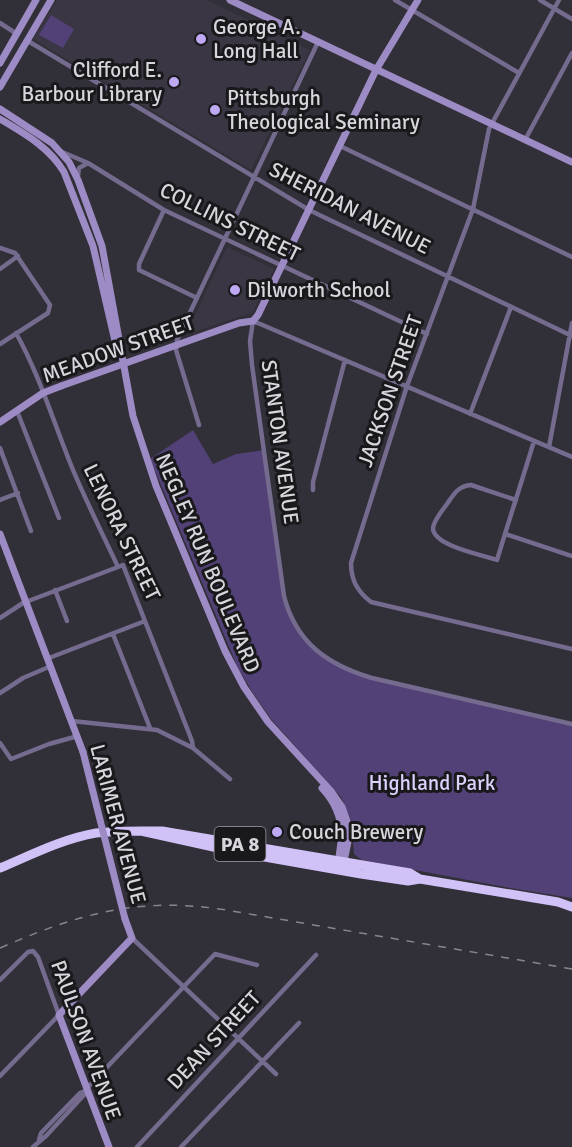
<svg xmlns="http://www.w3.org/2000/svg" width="572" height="1147" viewBox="0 0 572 1147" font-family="Signika,sans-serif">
<rect width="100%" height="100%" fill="#312f37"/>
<path fill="#3a3644" d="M57,0H207L310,50L251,170L33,39Z
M227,247L274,269L253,312L190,333L187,332Z"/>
<path fill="#524176" d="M51,15L74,29L63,48L39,35Z
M193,430L213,464L236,454L264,450L286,604L297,627L325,658L348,671L572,724V898L510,888L362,860L354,854L351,820L341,797L271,719L253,693L238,668L150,459Z"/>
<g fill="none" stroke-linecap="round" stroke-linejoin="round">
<path stroke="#756b8f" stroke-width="4.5" d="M395,0L519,73
M540,0L572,19
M559,0L489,129L473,209L407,386L351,563C351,580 357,591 371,602L572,649
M0,23L17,34
M28,41L309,210L572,336
M525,140L572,53
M340,146L572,257
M60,151L88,163L164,210L427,334
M78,176L79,168L88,163
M164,210L139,264V270L197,298
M0,248L15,253L50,305L48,313L0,344
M0,269L18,256
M16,333C40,376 54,424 73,470C87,503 103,535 118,567L123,565L192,741L193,748
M17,411L59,518
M470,414L511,307
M199,425L176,350L177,340L318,42
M549,447L572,323
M0,448L31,531
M572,457L253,321L250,341L252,365L284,596C296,643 328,665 372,678L572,724
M313,490V482L345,360
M0,500L18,493
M516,500L471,485C458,486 454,494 447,504C442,511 434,520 433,528C433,546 483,555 497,560C509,520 522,481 534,441
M505,534L572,556
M55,590L67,621
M0,618L23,603L118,567
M113,634L150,728
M49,658L145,621
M0,693L23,678L51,666
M72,721L157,730L193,748L230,779
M0,743L11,759L49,744L78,736
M132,938L276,1074
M0,980L28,952L33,951L38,957L59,1015L0,1076
M39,1140L41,1133L80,1093L85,1091
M33,1147L46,1136L84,1095L87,1088L215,954L257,965
M137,1147L316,955
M181,1147L299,1023"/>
<path stroke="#9c8bc4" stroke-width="7" d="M230,0L572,162
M0,63L36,0
M0,87L51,0
M0,109L52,143L69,162L78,180L102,246L133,416L156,486L225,651L244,687L268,722L331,791L342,807L347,821L349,837L343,866
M0,119C25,134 49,147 64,172L93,246L115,341
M157,352L239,323L253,321L258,315L376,70L418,0
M0,422L43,393L61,386
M0,534L83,752
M322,788C335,802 343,820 341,840C341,848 338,856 339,864
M109,1147L59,1015L132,938L125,919"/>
<path stroke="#d0c1f7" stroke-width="9" d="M141,831L236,852L361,874L408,881L420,879L558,902L572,907
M0,868C31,855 62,839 96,833C118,830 140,831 162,831L410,873L420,879"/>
<path stroke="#88868d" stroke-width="1.5" stroke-dasharray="8 8" stroke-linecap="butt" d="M0,948C78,914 139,896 226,910L572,969"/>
<path stroke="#9c8bc4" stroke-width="7" d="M61,386L157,352
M83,752L125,919"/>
</g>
<g fill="#bfa9f4" stroke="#19181b" stroke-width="2">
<circle cx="201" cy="39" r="6"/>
<circle cx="174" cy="82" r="6"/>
<circle cx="215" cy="110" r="6"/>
<circle cx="235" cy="290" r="6"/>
<circle cx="277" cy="832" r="6"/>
</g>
<g text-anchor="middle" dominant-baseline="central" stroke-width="6" stroke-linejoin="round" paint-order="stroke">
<rect fill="#19181b" stroke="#9f9da2" stroke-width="1.5" x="214.5" y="827" width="51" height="34" rx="4.5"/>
<g font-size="20" font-weight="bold" fill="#d8d6dc">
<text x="240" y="844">PA 8</text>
</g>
<g font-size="21" fill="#d8d6dc" stroke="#19181b" text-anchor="start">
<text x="213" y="27">George A.<tspan x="213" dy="24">Long Hall</tspan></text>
<text x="162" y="70" text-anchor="end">Clifford E.<tspan x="162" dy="24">Barbour Library</tspan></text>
<text x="227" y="98">Pittsburgh<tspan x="227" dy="24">Theological Seminary</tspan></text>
<text x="247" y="290">Dilworth School</text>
<text x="289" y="832">Couch Brewery</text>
</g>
<g font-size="21" fill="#d8d6dc" stroke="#19181b">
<text transform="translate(350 208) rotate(27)">SHERIDAN AVENUE</text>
<text transform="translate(230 222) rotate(26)">COLLINS STREET</text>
<text transform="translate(118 349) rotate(-20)">MEADOW STREET</text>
<text transform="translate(390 391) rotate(-71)">JACKSON STREET</text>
<text transform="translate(280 442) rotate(82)">STANTON AVENUE</text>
<text transform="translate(122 532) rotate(64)">LENORA STREET</text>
<text transform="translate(208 563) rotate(67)">NEGLEY RUN BOULEVARD</text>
<text transform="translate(118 824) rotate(75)">LARIMER AVENUE</text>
<text transform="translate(86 1040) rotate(70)">PAULSON AVENUE</text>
<text transform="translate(214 1040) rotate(-47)">DEAN STREET</text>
</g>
<g font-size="21" fill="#ddd0fd" stroke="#19181b">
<text x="432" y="783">Highland Park</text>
</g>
</g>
</svg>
